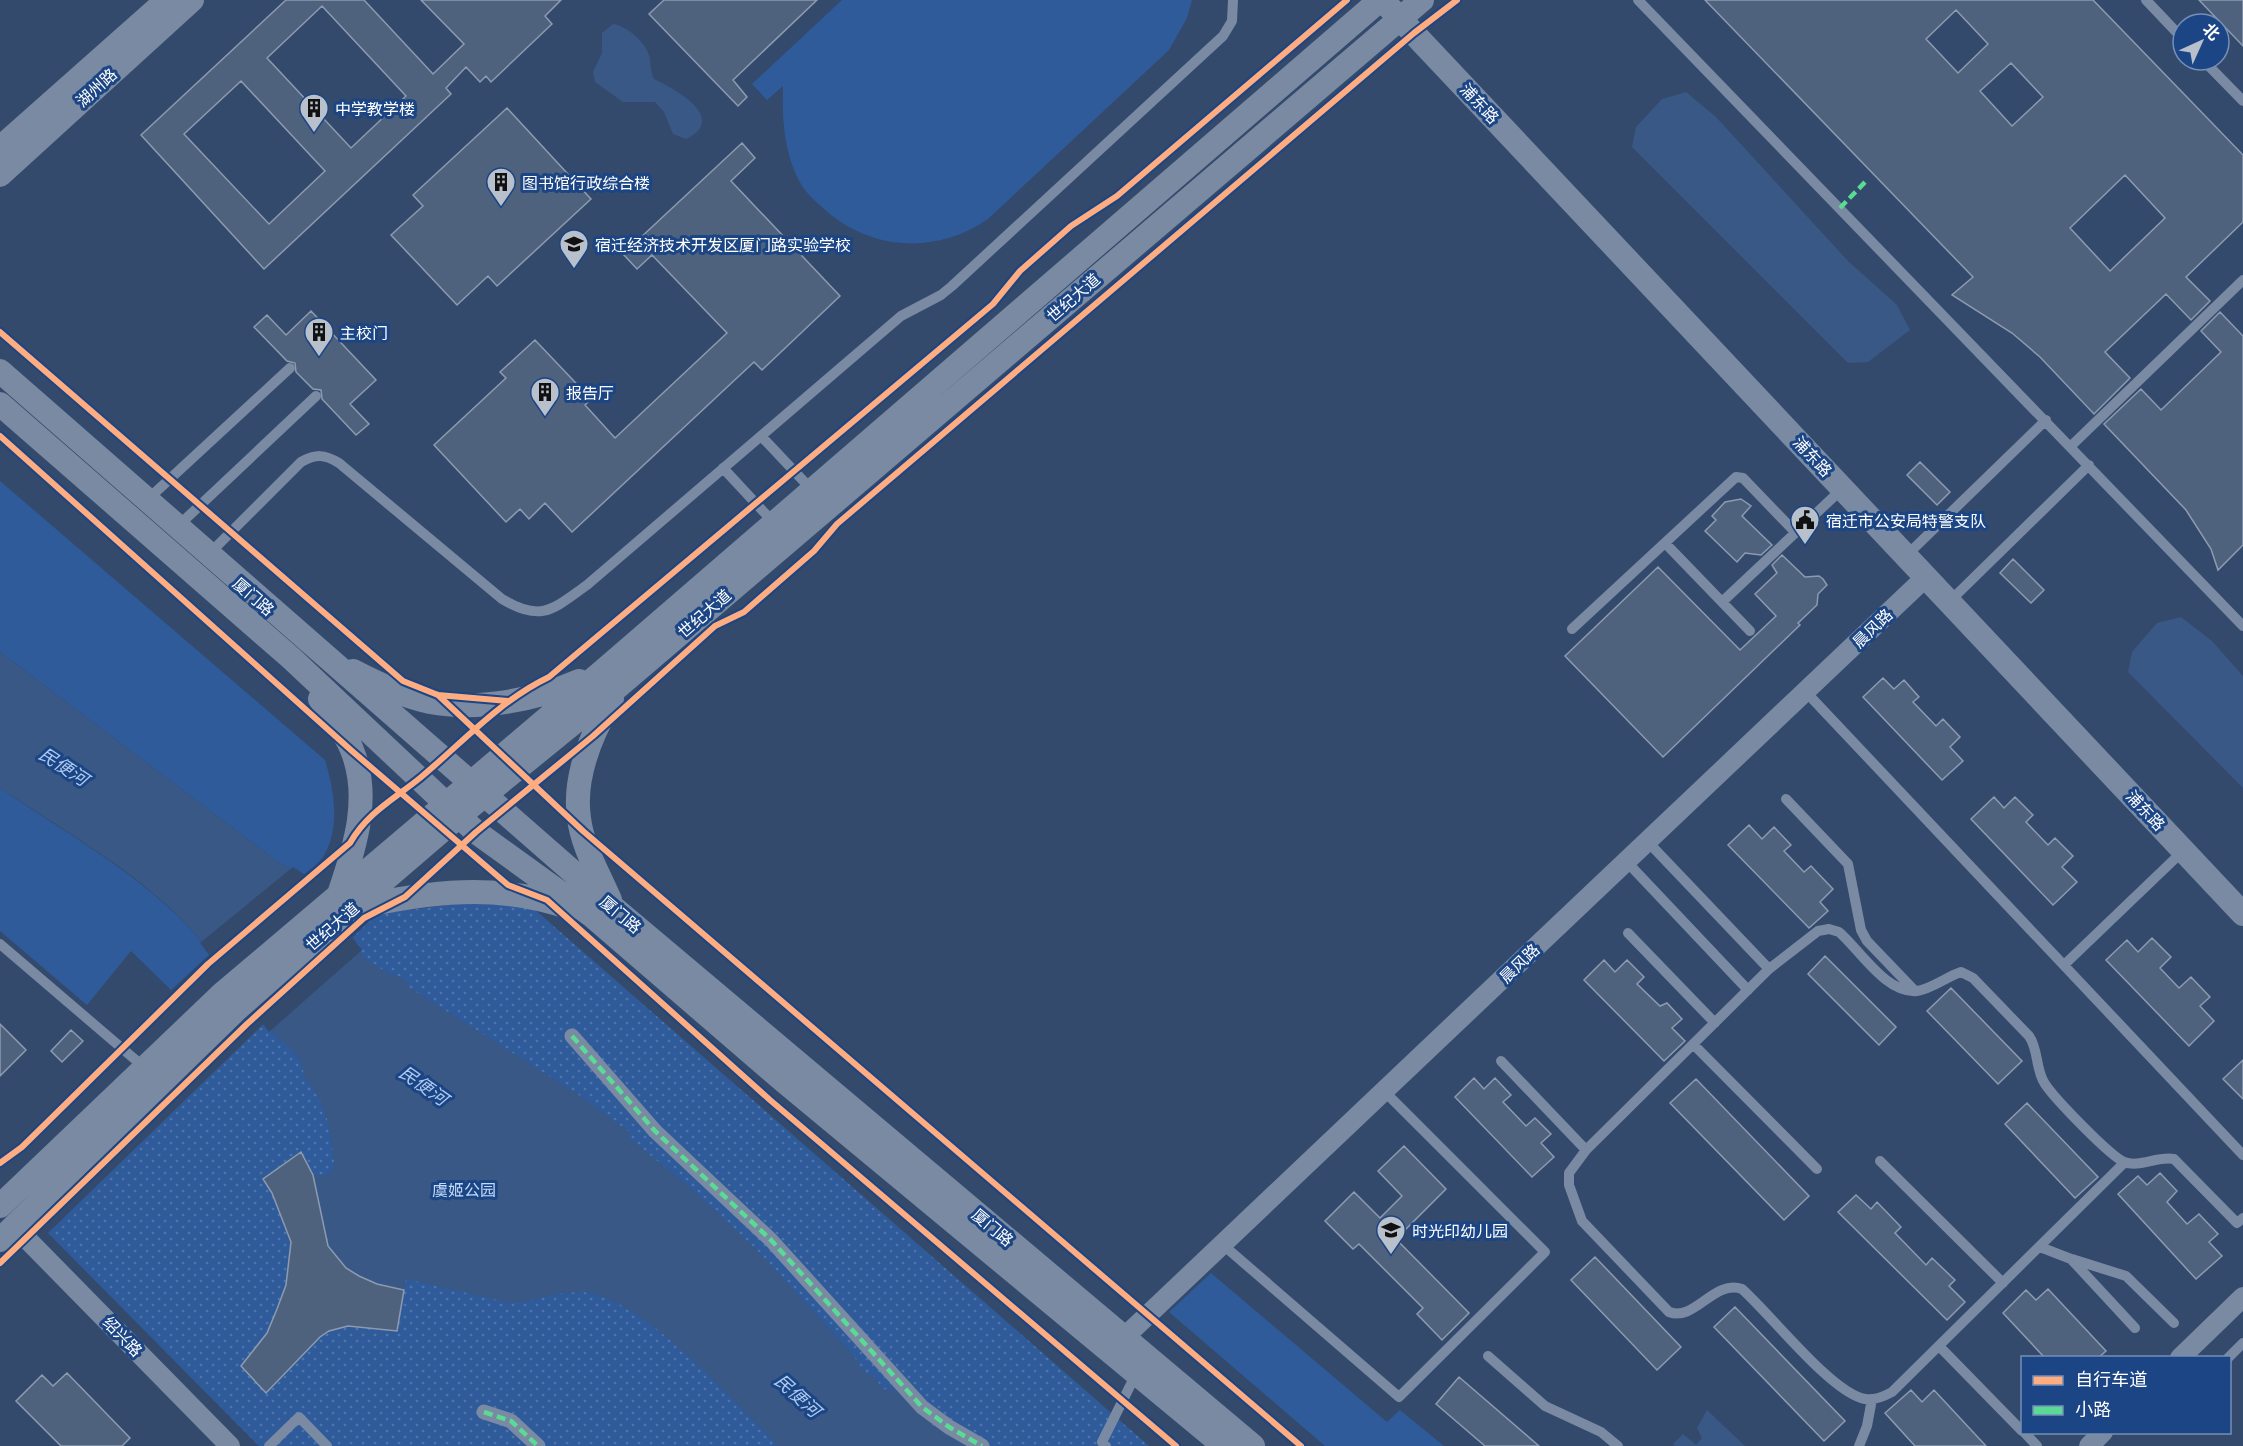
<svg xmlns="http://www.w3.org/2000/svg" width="2243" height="1446" viewBox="0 0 2243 1446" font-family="Lato,'Noto Sans SC',sans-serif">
<defs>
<pattern id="park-dots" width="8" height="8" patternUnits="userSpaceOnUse" patternTransform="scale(1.5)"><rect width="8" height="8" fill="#2f5b9b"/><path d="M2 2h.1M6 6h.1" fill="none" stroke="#4e74aa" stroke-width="1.8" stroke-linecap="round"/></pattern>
</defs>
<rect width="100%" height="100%" fill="#334a6c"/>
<path fill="#2f5b9b" d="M842,0H1192L1187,18L1169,50L988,219C936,255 870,251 823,208C815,201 806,193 801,184C784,154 782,120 783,86L767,100L752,84Z
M0,481L325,760C334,790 341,828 323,857C318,864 309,870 302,876L278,862L0,652Z
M0,788C73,838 156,882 211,953L171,990L131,951L87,1005L0,931Z
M1211,1273L1387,1422L1400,1410L1444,1446H1325L1169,1312Z"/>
<path fill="url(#park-dots)" d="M479,901L534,909L1149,1446H259L48,1233L377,914Z"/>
<path fill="#395885" d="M613,24C627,26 644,41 649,55C651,63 650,71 654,79C675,89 729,118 686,139L673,134L664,112L655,102H623L595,82L593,72L602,53V33Z
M1686,92L1716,117L1848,261L1897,305L1910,330L1868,362L1848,363L1632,147L1636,127L1662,99Z
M2181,617L2212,641L2243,676V788L2128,672L2132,652L2157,623Z
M0,652L278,862L302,876L364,958L394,977L396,975L409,982L407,986L579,1095L631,1133L628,1137L694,1191L758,1251L852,1354L868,1376L872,1374L883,1389L895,1390L932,1425L968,1446H778C736,1404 642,1296 583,1292C558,1291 536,1301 511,1303L406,1279L404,1290C327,1273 326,1246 313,1175L325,1176L335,1168C329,1127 330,1108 303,1075C306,1055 283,1045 271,1030C240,990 211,948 175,913C127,866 57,826 0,788Z
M1707,1410L1745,1446H1675L1673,1444L1683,1434L1696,1445L1702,1438L1697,1428Z"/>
<path fill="#334a6c" d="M293,867L304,874L362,950L269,1032L200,943Z"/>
<path fill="#4f627d" stroke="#8d9bb0" stroke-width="1.5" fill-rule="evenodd" d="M286,0H364L433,74L464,44L421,0H561L545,16L552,24L491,82L486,76L480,82L466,67L446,88L451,94L264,269L141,135ZM322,6L406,96L351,148L267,58ZM241,81L325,171L269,224L184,134Z
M664,0H817L733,80L747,97L738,106L649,14Z
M1705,0H2093L2243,155V222L2186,277L2210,301L2191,320L2166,294L2105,352L2130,378L2094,414L2040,357L2012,333L1952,295L1973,277ZM1956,10L1988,44L1958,73L1926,39ZM2011,63L2043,97L2012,126L1980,91ZM2125,175L2165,218L2110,271L2070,228Z
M2199,0H2243V46Z
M507,108L591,199L497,286L488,276L457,305L391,235L423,206L413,195Z
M742,143L755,158L731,181L840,296L762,370L754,362L572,532L545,503L529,519L520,509L506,522L434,445L506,378L500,372L535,340L591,399L585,405L615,438L727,333L652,255L637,269L623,254Z
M311,311L376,380L350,404L369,424L356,435L322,399L321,390L313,389L296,372L295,363L287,361L254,327L267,315L286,335Z
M2220,312L2243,336V545L2218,570L2211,549L2186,510L2104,424L2141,389L2161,410L2221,352L2201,331Z
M1920,462L1950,492L1937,505L1907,475Z
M1741,499L1751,506L1742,516L1772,545L1761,555L1745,553L1737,562L1705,531L1716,520L1712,516L1725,502Z
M1782,555L1805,577L1819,576L1823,579L1827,585L1818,594L1817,605L1798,623L1800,625L1663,757L1565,656L1658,567L1740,650L1776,616L1755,594L1777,573L1772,565Z
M2013,559L2044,590L2031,603L2000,573Z
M1883,678L1894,689L1904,680L1919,697L1913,702L1936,726L1943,719L1960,737L1950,747L1963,761L1942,780L1863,697Z
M1994,797L2004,808L2015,797L2033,815L2026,822L2048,845L2055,838L2073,856L2062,867L2077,882L2053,905L1971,819Z
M1749,825L1762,839L1774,827L1791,845L1784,851L1804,872L1811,866L1833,889L1820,902L1828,911L1809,928L1728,845Z
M2152,938L2171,957L2160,968L2179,988L2191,977L2210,997L2200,1006L2214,1021L2189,1046L2106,960L2127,940L2138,952Z
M1825,956L1896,1027L1879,1045L1808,974Z
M1604,960L1615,972L1627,960L1644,977L1637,984L1660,1006L1667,1003L1682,1019L1672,1028L1685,1041L1664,1061L1584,980Z
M1951,988L2022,1061L1998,1084L1927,1011Z
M0,1024L26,1050L0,1076Z
M71,1030L83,1041L62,1062L51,1051Z
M2243,1060V1099L2223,1079Z
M1474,1078L1484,1089L1495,1078L1511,1095L1503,1102L1526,1126L1535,1118L1551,1134L1541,1143L1554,1157L1532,1177L1455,1097Z
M1696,1079L1809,1196L1784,1220L1670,1103Z
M2027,1103L2098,1177L2075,1198L2005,1124Z
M1404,1146L1446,1189L1396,1239L1469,1313L1442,1340L1417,1314L1423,1308L1359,1244L1353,1249L1325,1221L1354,1192L1380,1218L1402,1196L1378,1171Z
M301,1152L313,1175L328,1246L346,1268L359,1276L377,1284L404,1290L397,1331L348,1326L329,1331L320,1337L266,1393L241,1366L267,1333L277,1309L286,1285L291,1242L272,1193L263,1179Z
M2160,1173L2177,1191L2167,1202L2187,1224L2199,1214L2218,1234L2209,1242L2222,1256L2196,1279L2118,1194L2138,1176L2147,1185Z
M1856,1195L1871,1209L1877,1202L1901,1227L1895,1233L1926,1265L1932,1258L1955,1280L1949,1286L1965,1302L1947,1320L1838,1212Z
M1595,1257L1681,1347L1657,1370L1571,1280Z
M2048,1289L2106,1351L2098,1358H2045L2003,1313L2026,1290L2036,1300Z
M1735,1307L1845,1421L1824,1441L1714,1327Z
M67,1373L130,1438L122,1446H61L16,1401L42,1375L53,1386Z
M1459,1377L1539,1446H1485L1436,1404Z
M1911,1390L1922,1402L1934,1390L1986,1446H1915L1885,1413Z"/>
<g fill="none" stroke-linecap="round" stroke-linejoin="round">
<path stroke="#798aa2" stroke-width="10" d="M1638,0L2243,626
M2146,0L2183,39
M2203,60L2243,101
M761,436L812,490
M2071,446L2243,280
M723,468L774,523
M147,500L290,368
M177,527L316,396
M1665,543L1750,631
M208,555L301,462C316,454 324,454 339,463L502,599C542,623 553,609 587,585L901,316L941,295L952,286L1223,36L1232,21L1233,0
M1907,555L2046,420
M1950,601L2089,465
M1722,602L1843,488
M1572,629L1736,477L1743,478L1795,532
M1805,691L2243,1155
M1786,799L1848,864L1861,930L1867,941L1915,991
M1647,841L1769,969
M1626,861L1748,990
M1628,933L1715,1023
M0,944L145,1068
M2064,965L2184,850
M1693,1044L1817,1169
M1501,1061L1586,1150
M1880,1161L2003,1283
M2125,1162L1892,1392C1883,1397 1872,1402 1861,1398C1827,1387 1772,1316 1742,1289C1714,1279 1695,1322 1669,1312L1582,1221L1569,1185V1173L1586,1150L1769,969L1818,931L1829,929L1839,932C1860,950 1886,994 1917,991C1932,989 1946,977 1961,972L1973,978L2029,1036C2039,1050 2035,1069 2045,1084C2055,1099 2109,1155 2124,1162C2139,1168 2157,1156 2174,1159L2237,1223L2243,1218
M1222,1244L1399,1397L1545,1252L1384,1091
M2040,1247L2071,1259L2135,1328
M2072,1259L2126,1276L2174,1323
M1939,1346L2022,1431
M1488,1356L1545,1406L1601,1432L1618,1446
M2228,1358L2243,1343
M2024,1432L2037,1446
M269,1446L299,1417L327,1446
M1106,1446L1102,1442L1137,1372
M1859,1446L1867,1426L1872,1399"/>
<path stroke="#798aa2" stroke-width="15" d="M572,1036L655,1131L771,1240L922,1407L949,1427L982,1446
M484,1412L511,1421L538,1446"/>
<path stroke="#798aa2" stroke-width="20" d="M15,1227L230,1446
M1115,1346L1927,576
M2180,1358L2243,1297
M2089,1446L2103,1432"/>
<path stroke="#798aa2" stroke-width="24" d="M1388,6L2243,914
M0,148L167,0
M0,175L192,0
M0,371L614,908L1253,1446
M0,404L291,658L476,832L591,915L786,1083L1224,1446
M353,671C378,684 403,696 430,702C479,711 535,700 579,681
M320,699C331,715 345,732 352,750C371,797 355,847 340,891
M610,900C599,874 582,846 579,818C573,777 592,733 612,699
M353,908C427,892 497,882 570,908
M0,1206L222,994L603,671L1380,0
M0,1240L237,1009L340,918L459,816L620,685L1422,0"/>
<path stroke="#5adb95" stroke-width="4.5" stroke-dasharray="9 4.5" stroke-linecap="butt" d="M1840,208L1868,179
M572,1036L655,1131L771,1240L922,1407L949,1427L982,1446
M484,1412L511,1421L538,1446"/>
<g stroke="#1b4584" stroke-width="10">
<path id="cycleway" d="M0,332L403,681L438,695L508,701
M0,436L352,751L508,885L547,900L770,1100L1176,1446
M438,695L583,831L1301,1446
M0,1163L22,1147L208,964L350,843C367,813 394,799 420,778C462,743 499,701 549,677L993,304L1020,271L1071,226L1117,196L1347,0
M0,1263L247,1024L364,918L405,897L476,832L593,736L715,626L744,612L814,551L837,524L1414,33L1457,0"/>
</g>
<use href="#cycleway" stroke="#ffac80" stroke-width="6"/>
</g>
<defs>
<g id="building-pin" transform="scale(1.5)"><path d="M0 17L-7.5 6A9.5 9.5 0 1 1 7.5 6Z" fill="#b8c0cc" stroke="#1b4584"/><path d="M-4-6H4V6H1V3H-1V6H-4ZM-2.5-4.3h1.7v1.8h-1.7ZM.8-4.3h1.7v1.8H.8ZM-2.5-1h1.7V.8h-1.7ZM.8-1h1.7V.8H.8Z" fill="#111"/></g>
<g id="school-pin" transform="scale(1.5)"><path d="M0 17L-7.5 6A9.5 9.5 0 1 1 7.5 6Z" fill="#b8c0cc" stroke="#1b4584"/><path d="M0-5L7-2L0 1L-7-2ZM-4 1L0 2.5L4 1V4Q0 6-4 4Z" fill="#111"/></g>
<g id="civic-pin" transform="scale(1.5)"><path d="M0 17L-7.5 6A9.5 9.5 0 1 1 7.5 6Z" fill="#b8c0cc" stroke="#1b4584"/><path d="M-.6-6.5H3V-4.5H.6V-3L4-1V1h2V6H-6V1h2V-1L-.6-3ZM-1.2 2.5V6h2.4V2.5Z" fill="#111"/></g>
</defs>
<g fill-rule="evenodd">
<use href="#building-pin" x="314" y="108"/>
<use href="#building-pin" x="501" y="182"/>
<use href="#school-pin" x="574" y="244"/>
<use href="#building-pin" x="319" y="332"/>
<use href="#building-pin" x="545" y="392"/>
<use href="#civic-pin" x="1805" y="520"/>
<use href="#school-pin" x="1391" y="1230"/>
</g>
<g text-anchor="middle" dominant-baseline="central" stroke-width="6" stroke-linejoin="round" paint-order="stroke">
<g font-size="16" fill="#fff" stroke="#1b4584">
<text transform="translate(96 87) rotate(-42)">湖州路</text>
<text transform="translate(1480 103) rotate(47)">浦东路</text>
<text transform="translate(1073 297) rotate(-41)">世纪大道</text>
<text transform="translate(1813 456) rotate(47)">浦东路</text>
<text transform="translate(254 596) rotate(41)">厦门路</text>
<text transform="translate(704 613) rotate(-41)">世纪大道</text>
<text transform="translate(1872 628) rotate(-44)">晨风路</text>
<text transform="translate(2146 810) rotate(47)">浦东路</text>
<text transform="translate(621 914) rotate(40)">厦门路</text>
<text transform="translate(332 926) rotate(-41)">世纪大道</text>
<text transform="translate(1519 963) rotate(-44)">晨风路</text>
<text transform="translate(993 1227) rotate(40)">厦门路</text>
<text transform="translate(123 1336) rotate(46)">绍兴路</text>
</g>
<g font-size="16" fill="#fff" stroke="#1b4584" text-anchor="start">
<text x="335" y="108">中学教学楼</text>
<text x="522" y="182">图书馆行政综合楼</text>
<text x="595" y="244">宿迁经济技术开发区厦门路实验学校</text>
<text x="340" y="332">主校门</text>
<text x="566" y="392">报告厅</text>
<text x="1826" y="520">宿迁市公安局特警支队</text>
<text x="1412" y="1230">时光印幼儿园</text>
</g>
<g font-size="16" fill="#c6dbf8" stroke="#1b4584">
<text x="464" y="1189">虞姬公园</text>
</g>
<g font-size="18" font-style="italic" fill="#adcaf2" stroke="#1b4584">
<text transform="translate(64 766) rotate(33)">民便河</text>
<text transform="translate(424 1085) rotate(35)">民便河</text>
<text transform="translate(798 1395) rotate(42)">民便河</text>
</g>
</g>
<rect x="2021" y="1356" width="210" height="78" fill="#1b4584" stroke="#768fb5" stroke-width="1.5"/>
<rect x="2033" y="1376" width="30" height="9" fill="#ffac80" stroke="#768fb5" stroke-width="1.5"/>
<text x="2075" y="1386" font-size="18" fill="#ffffff">自行车道</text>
<rect x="2033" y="1406" width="30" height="9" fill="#5adb95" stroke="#768fb5" stroke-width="1.5"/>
<text x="2075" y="1416" font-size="18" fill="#ffffff">小路</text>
<g transform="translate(2201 42) rotate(45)"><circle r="28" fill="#1b4584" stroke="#768fb5" stroke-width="1.5"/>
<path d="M0-4.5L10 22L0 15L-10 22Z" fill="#b8c0cc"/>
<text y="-9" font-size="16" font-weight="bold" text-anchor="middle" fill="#ffffff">北</text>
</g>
</svg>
